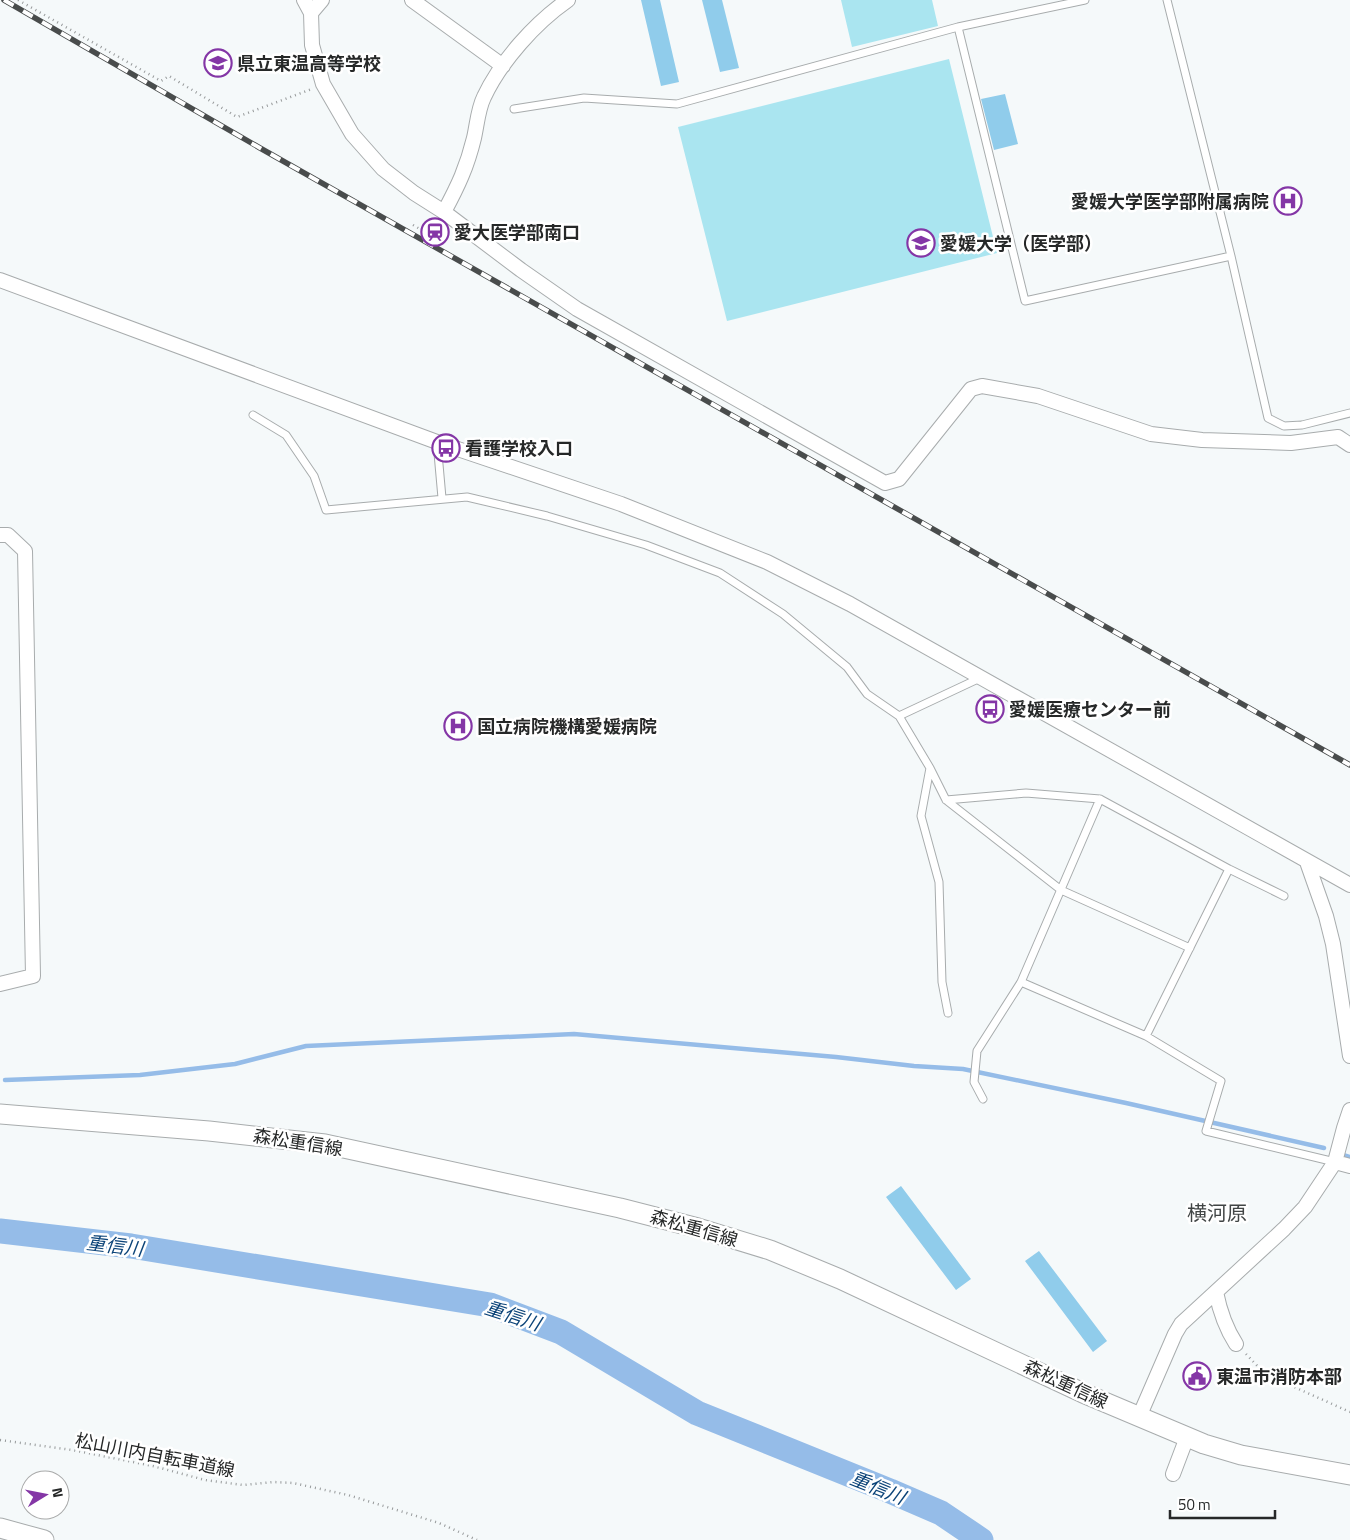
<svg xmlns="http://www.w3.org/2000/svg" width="1350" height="1540" viewBox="0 0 1350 1540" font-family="'Titillium Web','Noto Sans JP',sans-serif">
<rect width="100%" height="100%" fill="#f5f9fa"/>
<path fill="#aae5f0" d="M841,0H932L938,26L852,47Z
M949,59L997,253L727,321L678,127Z"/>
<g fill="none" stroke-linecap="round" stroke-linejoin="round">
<path stroke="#95bce8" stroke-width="4.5" d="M5,1080L140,1075L235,1064L306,1046L574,1034L836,1057L914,1066L963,1069L1126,1103L1324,1148
M1343,1155L1350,1157"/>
<path stroke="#95bce8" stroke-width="25" d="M0,1231L131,1246L490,1305L561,1332L697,1413L890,1491L941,1513L981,1540"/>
</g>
<path fill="#90cceb" d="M641,0H660L679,82L661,86Z
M702,0H722L739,68L720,72Z
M1005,94L1018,144L994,150L981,99Z
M901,1186L971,1279L956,1290L886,1197Z
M1039,1251L1107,1341L1093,1352L1025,1261Z"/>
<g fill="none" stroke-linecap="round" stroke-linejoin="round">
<g stroke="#a8acad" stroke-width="9">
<path id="lane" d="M1167,0L1231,256L1268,418L1284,426L1302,425L1350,413
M958,27L1025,301L1231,256
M514,109L584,98L677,104L958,27L1085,0
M253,415L286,435L314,476L326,510L467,497L547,516L646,545L720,573L783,614L847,667L867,694L899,716L930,768L921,816L939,882L942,982L948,1013
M437,442L442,498
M899,716L980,678
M930,768L946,800L1061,890L1190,948
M946,800L1026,793L1100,799
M1021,982L1146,1036L1221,1081L1206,1131L1335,1162
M1146,1036L1229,869
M983,1099L974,1082L977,1051L1021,982L1100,799L1229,869L1284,896"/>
</g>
<g stroke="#a8acad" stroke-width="16">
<path id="street" d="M304,0L311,13L312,45L323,84L352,134L383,169L414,193L444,212L521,270L577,309L885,483L899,479L971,389L982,386L1038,396L1151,434L1202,440L1291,443L1338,437L1350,445
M412,0L503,66
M311,13L322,0
M444,212C458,186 467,167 474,138C477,125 478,109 484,97C501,61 535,23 568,0
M0,280L437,442L621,504L767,562L850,604L1350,885
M0,535H8L25,551L33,976L0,984
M1307,862L1326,916L1333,944L1350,1056
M1335,1162L1350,1166
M1216,1292C1220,1312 1225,1327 1236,1344
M1139,1417L1175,1334L1181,1324L1284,1229L1305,1207L1335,1162L1344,1128L1350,1110
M1173,1474L1187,1437"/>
</g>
<g stroke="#a8acad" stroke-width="21">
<path id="secondary" d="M0,1114L209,1131L325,1144L620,1208L698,1228L770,1250L840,1279L1083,1393L1204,1444L1241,1455L1350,1475
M0,1528L44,1540"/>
</g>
<path stroke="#96999a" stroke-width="2.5" stroke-dasharray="1 4" stroke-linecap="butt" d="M18,0L161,81L169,76L237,117L312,89
M413,225L427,233
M1246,1354L1265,1374L1350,1412
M0,1440L72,1450L153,1466L205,1480L243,1485L274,1482L293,1483L348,1495L439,1523L477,1540"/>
<use href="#lane" stroke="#fff" stroke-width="7"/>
<use href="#street" stroke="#fff" stroke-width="14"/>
<use href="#secondary" stroke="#fff" stroke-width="19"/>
<g stroke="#494c4c" stroke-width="5.5">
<path id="rail" d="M4,0L260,148L1350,765"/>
</g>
<use href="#rail" stroke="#fff" stroke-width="4" stroke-dasharray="11" stroke-linecap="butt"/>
</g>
<defs>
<g id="school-ring" transform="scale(1.4375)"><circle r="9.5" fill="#fff" stroke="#8436a6" stroke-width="1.5"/><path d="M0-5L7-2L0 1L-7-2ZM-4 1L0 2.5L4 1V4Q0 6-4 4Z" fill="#8436a6"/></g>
<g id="hospital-ring" transform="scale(1.4375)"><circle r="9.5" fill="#fff" stroke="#8436a6" stroke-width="1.5"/><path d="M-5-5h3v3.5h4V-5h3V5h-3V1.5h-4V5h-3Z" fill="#8436a6"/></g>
<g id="station-ring" transform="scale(1.4375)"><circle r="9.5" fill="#fff" stroke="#8436a6" stroke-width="1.5"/><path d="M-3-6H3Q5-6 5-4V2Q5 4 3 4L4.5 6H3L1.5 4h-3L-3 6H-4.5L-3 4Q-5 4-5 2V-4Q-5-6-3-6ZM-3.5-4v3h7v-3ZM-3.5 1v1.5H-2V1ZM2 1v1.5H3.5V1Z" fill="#8436a6"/></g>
<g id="university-ring" transform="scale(1.4375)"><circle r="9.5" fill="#fff" stroke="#8436a6" stroke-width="1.5"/><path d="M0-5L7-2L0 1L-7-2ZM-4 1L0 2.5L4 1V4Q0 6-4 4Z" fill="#8436a6"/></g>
<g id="bus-ring" transform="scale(1.4375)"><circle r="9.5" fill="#fff" stroke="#8436a6" stroke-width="1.5"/><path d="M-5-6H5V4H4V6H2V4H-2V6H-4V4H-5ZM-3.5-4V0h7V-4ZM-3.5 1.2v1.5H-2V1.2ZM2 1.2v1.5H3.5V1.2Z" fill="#8436a6"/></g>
<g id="civic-ring" transform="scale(1.4375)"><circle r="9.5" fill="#fff" stroke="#8436a6" stroke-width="1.5"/><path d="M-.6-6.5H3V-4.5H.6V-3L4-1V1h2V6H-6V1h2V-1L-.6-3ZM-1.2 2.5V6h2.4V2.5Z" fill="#8436a6"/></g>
</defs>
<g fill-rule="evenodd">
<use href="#school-ring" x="218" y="63"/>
<use href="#hospital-ring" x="1288" y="201"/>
<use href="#station-ring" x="435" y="232"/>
<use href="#university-ring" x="921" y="243"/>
<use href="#bus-ring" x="446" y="448"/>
<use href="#bus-ring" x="990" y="709"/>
<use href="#hospital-ring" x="458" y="726"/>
<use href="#civic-ring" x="1197" y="1376"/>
</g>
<g text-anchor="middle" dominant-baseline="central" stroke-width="5" stroke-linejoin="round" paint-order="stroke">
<g font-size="18" font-weight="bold" fill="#262828" stroke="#fff" text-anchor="start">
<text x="237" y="63">県立東温高等学校</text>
<text x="1269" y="201" text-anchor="end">愛媛大学医学部附属病院</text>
<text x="454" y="232">愛大医学部南口</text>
<text x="940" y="243">愛媛大学（医学部）</text>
<text x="465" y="448">看護学校入口</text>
<text x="1009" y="709">愛媛医療センター前</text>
<text x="477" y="726">国立病院機構愛媛病院</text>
<text x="1216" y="1376">東温市消防本部</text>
</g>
<g font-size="18" fill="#262828" stroke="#fff">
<text transform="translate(298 1142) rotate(9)">森松重信線</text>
<text transform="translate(694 1228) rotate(16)">森松重信線</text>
<text transform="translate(1066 1384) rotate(25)">森松重信線</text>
<text transform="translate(155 1455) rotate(11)">松山川内自転車道線</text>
</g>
<g font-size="19" font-style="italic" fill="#0c4479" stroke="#fff">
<text transform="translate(115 1245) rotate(7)">重信川</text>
<text transform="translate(513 1315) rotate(18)">重信川</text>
<text transform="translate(878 1487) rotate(22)">重信川</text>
</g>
<g font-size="20" fill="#414545" stroke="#fff">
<text x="1217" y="1212">横河原</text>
</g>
</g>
<g transform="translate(45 1495) rotate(80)"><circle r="24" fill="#ffffff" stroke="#a8a9a9"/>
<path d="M0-4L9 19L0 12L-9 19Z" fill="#8436a6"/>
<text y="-8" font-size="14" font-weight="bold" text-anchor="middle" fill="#262828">N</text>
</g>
<path d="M1170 1510v8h105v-8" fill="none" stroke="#262828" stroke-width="2.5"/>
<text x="1178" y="1510" font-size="15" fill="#262828" stroke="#ffffff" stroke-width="4" paint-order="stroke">50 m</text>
</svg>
